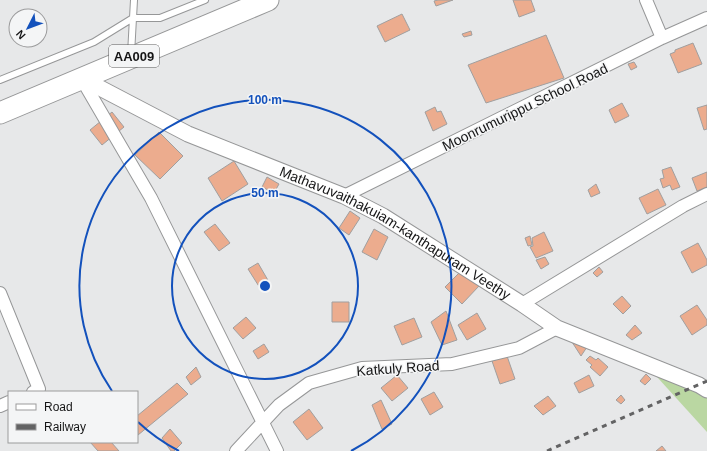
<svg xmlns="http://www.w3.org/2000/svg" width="707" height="451" viewBox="0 0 707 451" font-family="Arial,sans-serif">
<rect width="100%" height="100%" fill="#e7e8e9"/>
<path fill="#bad7a2" d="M648,367L707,395V432Z"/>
<path fill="#ecac8e" stroke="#a09f9f" d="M438,0H453L436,6L434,1Z
M513,0H531L535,11L519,17Z
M402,14L410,30L385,42L377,26Z
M471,31L472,35L464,37L462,34Z
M546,35L564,78L486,103L468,65Z
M693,43L702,64L678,73L670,54L675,52V50Z
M634,62L637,67L631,70L628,64Z
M622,103L629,116L615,123L609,110Z
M707,105V129L704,130L697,108Z
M435,107L437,112L441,111L447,124L433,131L425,112Z
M112,112L124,127L102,145L90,130Z
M159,132L183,156L160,179L135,155Z
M234,161L248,184L222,201L208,178Z
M671,167L680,187L672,190L670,185L663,188L660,179L664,178L662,170Z
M707,172V187L697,191L692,178Z
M267,177L279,184L274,193L262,187Z
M596,184L600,193L591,197L588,190Z
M658,189L666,205L647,214L639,198Z
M350,211L360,218L349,235L339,228Z
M215,224L230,243L219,251L204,232Z
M374,229L388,237L377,260L362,252Z
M544,232L553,251L536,258L530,247L533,246L532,238Z
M530,236L532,245L528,246L525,238Z
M698,243L707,260V265L692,273L681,252Z
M545,257L549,264L541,269L536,260Z
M258,263L269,282L260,288L248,269Z
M599,267L603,272L597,277L593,273Z
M462,270L479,286L462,304L445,287Z
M622,296L631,306L623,314L613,304Z
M332,302H349V322H332Z
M697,305L707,320V325L692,335L680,316Z
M446,311L457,340L442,345L431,322Z
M477,313L486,329L467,340L458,325Z
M246,317L256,328L243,339L233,328Z
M414,318L422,337L402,345L394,326Z
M635,325L642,333L632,340L626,335Z
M572,342L589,344L581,356Z
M264,344L269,352L258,359L253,351Z
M507,356L515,379L500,384L492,361Z
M590,356L596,360L598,358L608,367L600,376L590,367L592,365L586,360Z
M196,367L201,377L191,385L186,377Z
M646,374L651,379L645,385L640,381Z
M397,375L408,388L392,401L381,388Z
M589,375L594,386L579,393L574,383Z
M177,383L188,394L138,435L137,416Z
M434,392L443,407L430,415L421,399Z
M621,395L625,400L621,404L616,400Z
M548,396L556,406L543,415L534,406Z
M381,400L392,424L382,429L372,405Z
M309,409L323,428L307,440L293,422Z
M170,429L182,443L174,451H171L162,438Z
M90,442H111L119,451H98Z
M662,446L666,451H656Z"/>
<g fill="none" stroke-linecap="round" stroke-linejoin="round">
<g stroke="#969798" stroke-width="8">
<path id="service" d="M131,54L134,0
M0,80L94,42L133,18H160L205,0"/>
</g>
<g stroke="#969798" stroke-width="14">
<path id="minor" d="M646,0L662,38
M81,78L151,198L277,451
M344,196L662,38L707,18
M0,293L39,389L33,392
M522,304L683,206L707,194
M0,406L9,402
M236,451L279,405L309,383L362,368L452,364L519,348L557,328"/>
</g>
<g stroke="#969798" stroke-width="17">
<g id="tertiary">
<path id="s1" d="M81,78L188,134L344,196L383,216L522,304L557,328L699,385L707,390"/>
</g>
</g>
<g stroke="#969798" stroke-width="23">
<path id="trunk" d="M0,113L268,0"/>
</g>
<use href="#service" stroke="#fff" stroke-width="6"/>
<use href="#minor" stroke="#fff" stroke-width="12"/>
<use href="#tertiary" stroke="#fff" stroke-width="15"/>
<use href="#trunk" stroke="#fff" stroke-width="21"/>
<path stroke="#636364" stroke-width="3" stroke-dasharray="5 5" stroke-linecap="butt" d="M547,451L707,381"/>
</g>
<g fill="none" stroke="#1351bc" stroke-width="2">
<circle cx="265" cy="286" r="93"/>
<path d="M179 451A186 186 0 0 1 138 422M112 391A186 186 0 1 1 351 451"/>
</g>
<g text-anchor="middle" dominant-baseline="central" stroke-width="3" stroke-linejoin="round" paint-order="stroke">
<rect fill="#f4f5f6" stroke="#585859" stroke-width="1" x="109" y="45" width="50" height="22" rx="3"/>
<g font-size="13" font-weight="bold" fill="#151516">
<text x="134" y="56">AA009</text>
</g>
<g font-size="14" fill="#151516" stroke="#f4f5f6">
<text transform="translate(525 107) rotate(-26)">Moonrumurippu School Road</text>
<text stroke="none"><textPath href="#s1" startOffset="351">Mathavuvaithakuiam-kanthapuram Veethy</textPath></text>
<text transform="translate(398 368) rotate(-4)">Katkuly Road</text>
</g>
</g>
<circle cx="265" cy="286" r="6" fill="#1351bc" stroke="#f4f5f6" stroke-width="2"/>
<g font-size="12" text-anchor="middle" font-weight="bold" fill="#1351bc" stroke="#f4f5f6" stroke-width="3" stroke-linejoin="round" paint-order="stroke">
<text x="265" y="104">100 m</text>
<text x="265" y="197">50 m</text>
</g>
<rect x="8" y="391" width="130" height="52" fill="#f4f5f6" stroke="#9b9b9c"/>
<rect x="16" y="404" width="20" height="6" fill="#ffffff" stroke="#9b9b9c"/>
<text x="44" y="411" font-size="12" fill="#151516">Road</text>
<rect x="16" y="424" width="20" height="6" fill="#636364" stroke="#9b9b9c"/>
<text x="44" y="431" font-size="12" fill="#151516">Railway</text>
<g transform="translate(28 28) rotate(228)"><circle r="19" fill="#f4f5f6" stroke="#9b9b9c"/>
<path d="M0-3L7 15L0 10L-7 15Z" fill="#1351bc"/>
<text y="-6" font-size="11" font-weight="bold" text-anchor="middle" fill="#151516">N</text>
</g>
</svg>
